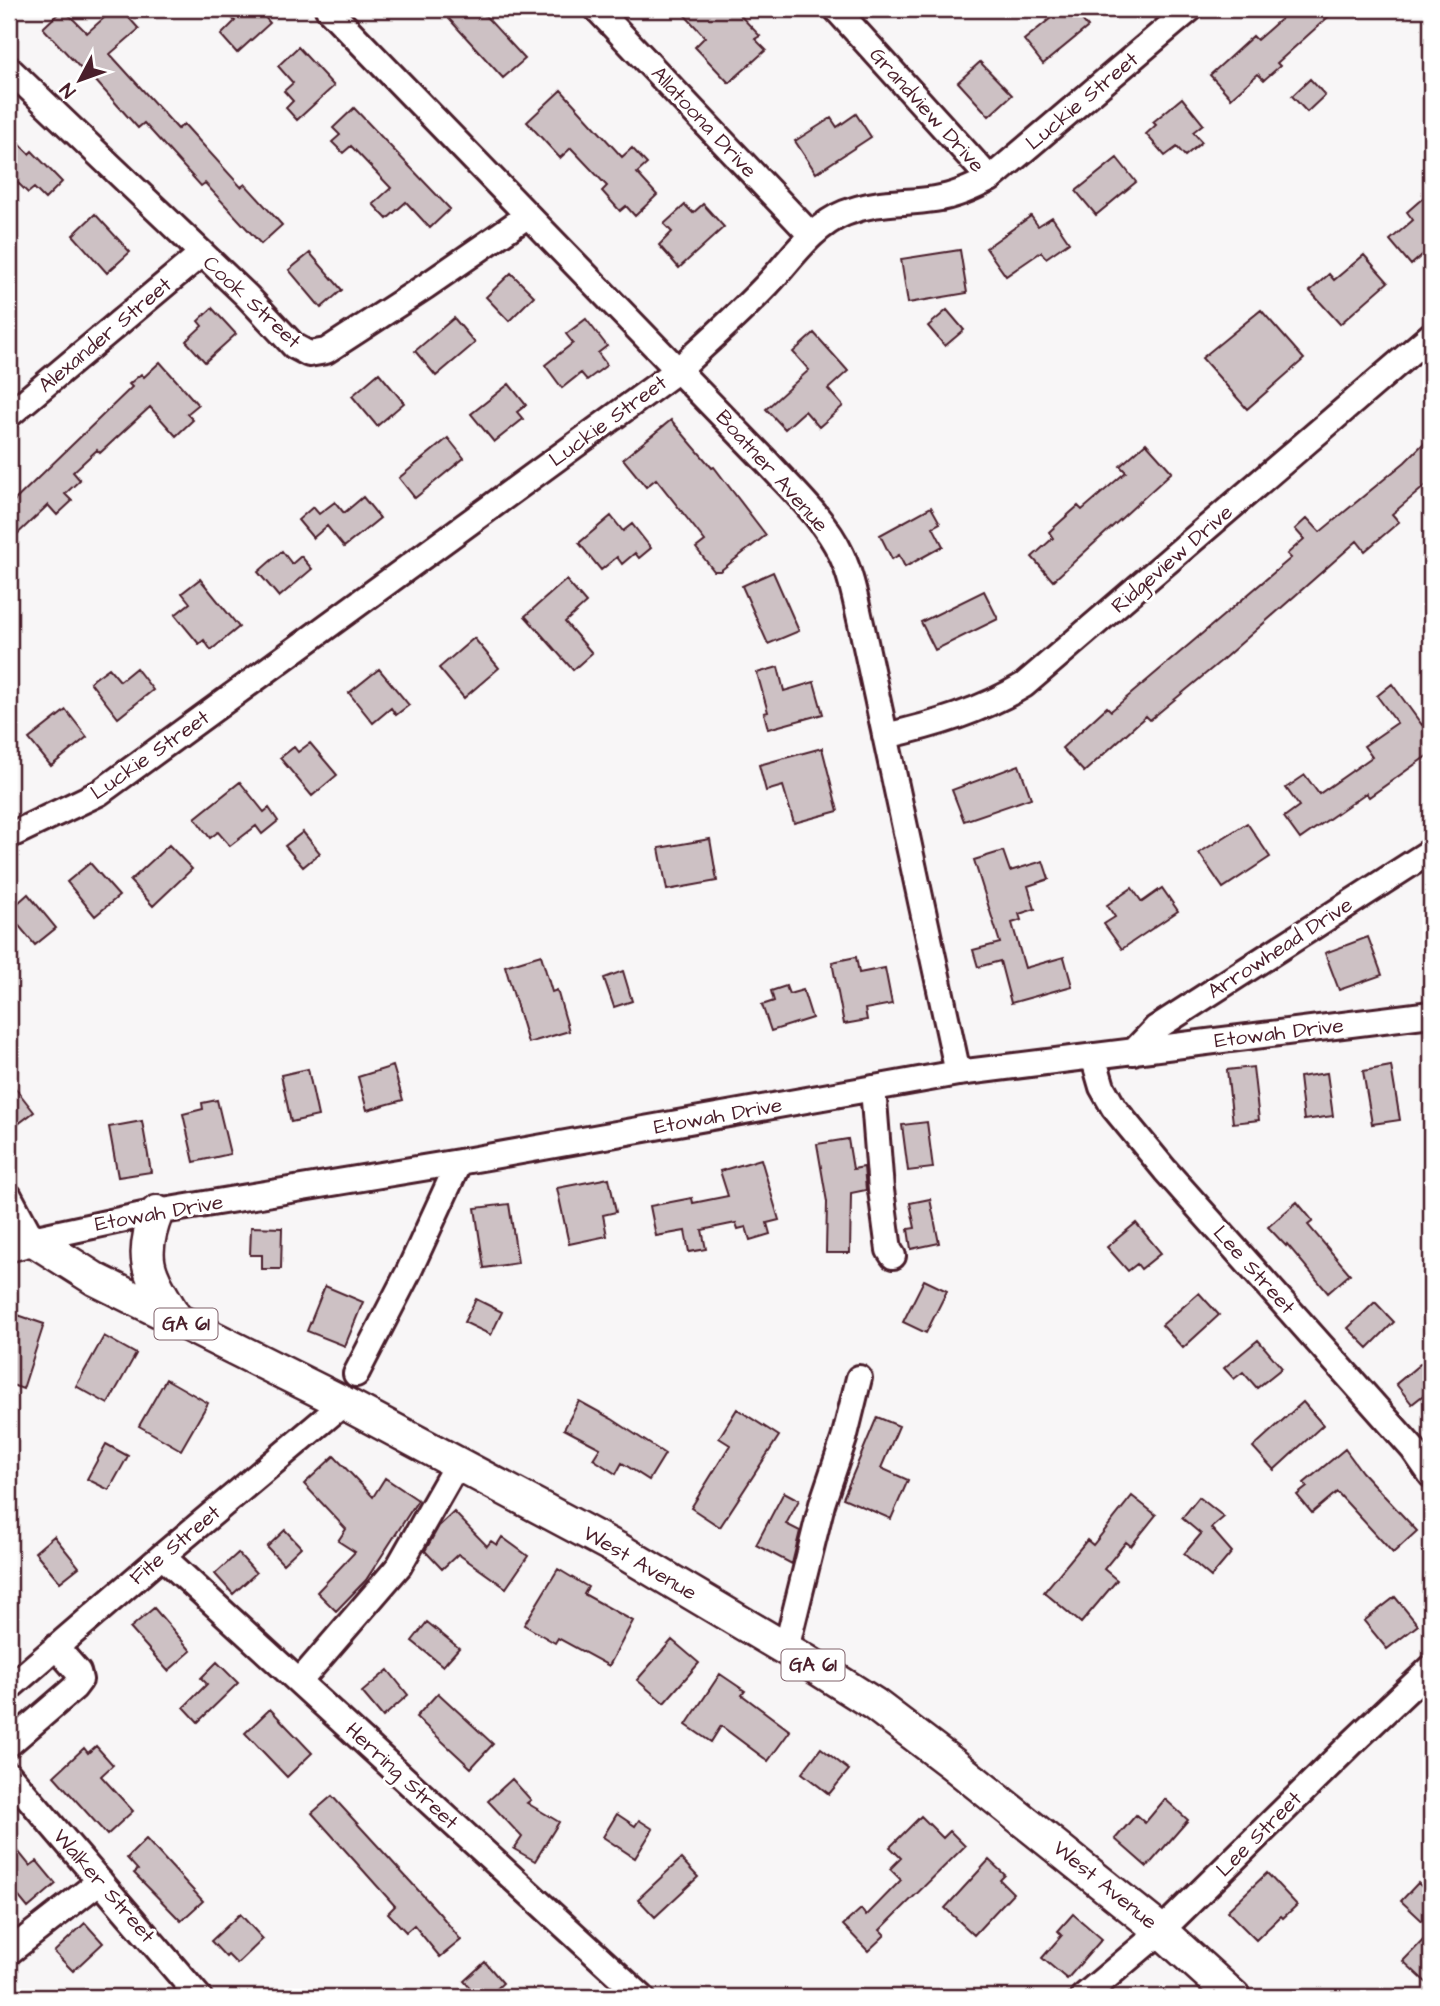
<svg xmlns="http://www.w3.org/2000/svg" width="1440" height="2006" viewBox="0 0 1440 2006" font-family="'Architects Daughter',sans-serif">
<rect width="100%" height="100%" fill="#f8f6f7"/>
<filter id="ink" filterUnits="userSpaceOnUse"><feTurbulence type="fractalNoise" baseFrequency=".0143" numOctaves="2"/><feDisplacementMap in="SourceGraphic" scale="14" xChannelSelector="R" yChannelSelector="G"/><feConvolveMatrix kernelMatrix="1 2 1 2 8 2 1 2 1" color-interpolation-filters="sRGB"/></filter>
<g filter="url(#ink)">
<path fill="#cdc1c4" stroke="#4a1f2b" stroke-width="2" d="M63,9L87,33L114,9H121L139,29L110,54L178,129L184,124L241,187L245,184L282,225L261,244L205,183L201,186L144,123L138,128L86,70L84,72L43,28Z
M223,9H258L270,23L237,53L221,35L235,21Z
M440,9H479L525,59L503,78Z
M679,9H734L760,36L755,39L766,50L729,83L695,47L705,37Z
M1062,9H1073L1088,27L1043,64L1024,40Z
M1292,9H1337L1277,63L1280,66L1264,80L1258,74L1231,98L1210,75L1253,36L1257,40Z
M298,47L334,86L297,120L286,108L293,101L284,91L293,83L278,66Z
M980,62L1012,95L989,116L958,82Z
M1310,79L1325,95L1307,112L1292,96Z
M561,90L622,157L632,148L647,164L637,173L657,195L635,216L626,206L620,211L602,191L607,186L571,148L560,158L527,122Z
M1182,98L1203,124L1193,132L1202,142L1185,156L1177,147L1165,156L1146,134L1156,125L1153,122Z
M354,108L450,209L430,228L406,202L387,219L373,204L391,188L351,146L343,153L332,142L340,135L333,128Z
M856,114L871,137L816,173L795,141L831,118L837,127Z
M9,133L29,154L32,151L62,182L45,199L34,188L28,193L9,174Z
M1117,158L1136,182L1096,215L1076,191Z
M1431,191V247L1411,265L1390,240L1413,220L1407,212Z
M703,204L724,227L679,268L659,245L672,232L664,224L685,205L693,213Z
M95,214L130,252L107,273L73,235Z
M1031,216L1038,226L1052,217L1069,242L1046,258L1041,252L1006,276L986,248Z
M960,250L967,293L908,303L901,259Z
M310,253L342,290L321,308L289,270Z
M1364,255L1388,282L1340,324L1310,291L1329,274L1334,280Z
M511,273L534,296L509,321L486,297Z
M212,308L236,334L205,362L186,341L202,326L198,321Z
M947,310L964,330L945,346L928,326Z
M1261,310L1304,359L1247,409L1202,358Z
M454,318L475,343L436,376L415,351Z
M586,319L607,346L598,353L607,365L587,380L581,373L562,388L545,365L573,343L566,334Z
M814,333L848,371L828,389L843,406L819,427L805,411L785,429L766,409L809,370L793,352Z
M160,362L198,405L187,414L193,420L176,436L150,407L100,453L97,450L73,472L80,480L65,494L72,501L57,515L48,505L9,542V506L132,387L129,384L141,374L144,377Z
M379,373L404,403L377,426L352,396Z
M509,384L526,405L517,412L523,419L494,442L471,414Z
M671,420L712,468L714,467L766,535L720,571H714L696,548L705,541L656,479L646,487L623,459Z
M1431,436V481L1392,514L1399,522L1365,551L1357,541L1221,661L1150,720L1146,716L1084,772L1062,748L1107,707L1111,711L1291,558L1287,554L1304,539L1295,529L1307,518L1320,532L1405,462Z
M448,438L464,458L415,498L399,478Z
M1146,443L1172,472L1053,581L1032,557L1053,538L1049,532L1078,506L1082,510L1126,472L1120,466Z
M363,497L380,518L344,547L327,526L313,538L298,520L313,507L319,514L335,502L344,513Z
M931,507L940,523L933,527L943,546L905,567L899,555L892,559L880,535Z
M611,516L623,531L632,524L651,548L639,558L635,553L622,564L617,557L601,570L579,543Z
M282,551L292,564L301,556L312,569L279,597L258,572Z
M773,572L799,631L768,644L742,586Z
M200,579L239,627L211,650L204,640L199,644L175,615L190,603L182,593Z
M566,580L586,603L565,622L592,653L573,670L525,616Z
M984,591L998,619L935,650L921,622Z
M474,638L499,668L464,698L439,668Z
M778,667L784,691L814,682L823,714L768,729L764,713L768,712L757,673Z
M109,668L120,681L136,668L153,690L118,718L90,682Z
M379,669L409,705L396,715L391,708L373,723L349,693Z
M1392,684L1422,725L1431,718V753L1369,797L1366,793L1300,839L1284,817L1299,806L1286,788L1305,775L1319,794L1372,757L1364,746L1397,723L1377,696Z
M66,710L87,737L51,766L29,739Z
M310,743L337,775L312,796L280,758L294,747L298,752Z
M822,748L838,811L794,823L783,786L766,791L759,765Z
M1019,765L1031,798L964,821L952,790Z
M240,782L264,812L269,808L278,821L262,834L256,826L230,846L218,832L210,838L195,818Z
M1247,823L1270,857L1223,888L1199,853Z
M303,832L320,853L303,867L285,846Z
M710,839L717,881L667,890L659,848Z
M169,845L192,869L153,906L130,881Z
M1003,851L1010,871L1043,861L1049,879L1028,886L1035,909L1019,914L1021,920L1012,923L1025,968L1064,957L1072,986L1011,1003L1000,961L978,967L973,950L1000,943L974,860Z
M90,863L119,896L95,916L67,882Z
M1132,888L1142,902L1162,888L1178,911L1122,949L1104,924L1115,917L1107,905Z
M28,894L56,928L35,945L9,914V911Z
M1368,937L1382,975L1339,990L1325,953Z
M541,955L552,992L557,990L569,1031L528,1043L505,966Z
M856,957L859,973L885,968L892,1004L865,1009L867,1020L844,1024L832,962Z
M623,971L632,1001L614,1007L604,978Z
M786,986L789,994L803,990L812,1018L771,1031L762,1005L774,1001L771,991Z
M393,1066L403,1100L367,1110L358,1077Z
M1391,1066L1400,1120L1372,1124L1363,1071Z
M1253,1067L1259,1120L1233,1123L1227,1070Z
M308,1069L318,1116L291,1122L281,1075Z
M1327,1073L1333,1116L1304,1120L1299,1077Z
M9,1080L34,1112L18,1124L9,1113Z
M217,1100L230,1154L194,1162L183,1114L203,1109L202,1103Z
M142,1121L151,1172L118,1177L109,1127Z
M927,1122L933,1168L908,1171L902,1125Z
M848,1139L853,1169L864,1167L866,1190L851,1193L850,1253H826L827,1202L817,1144Z
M761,1159L779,1220L767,1223L770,1234L750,1240L746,1227L738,1229L736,1223L702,1230L706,1249L689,1252L685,1231L656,1236L650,1206L692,1198L693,1203L728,1196L720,1171Z
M609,1178L616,1212L603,1215L607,1236L569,1244L557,1188Z
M930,1199L939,1243L911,1249L908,1229L915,1228L910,1203Z
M1297,1202L1313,1221L1308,1225L1350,1274L1328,1293L1287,1244L1286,1246L1268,1227Z
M509,1204L518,1263L484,1268L475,1208Z
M1136,1223L1161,1253L1141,1269L1137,1264L1128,1271L1107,1247Z
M251,1227L282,1228L281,1269H262V1255H250Z
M924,1280L947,1291L926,1333L903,1322Z
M325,1286L363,1302L345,1346L307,1331Z
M1199,1293L1219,1315L1183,1348L1162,1325Z
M476,1299L502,1312L491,1335L464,1322Z
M1375,1302L1394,1322L1368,1348L1348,1328Z
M9,1312L44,1324L23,1389L9,1384Z
M104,1336L136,1354L108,1404L76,1386Z
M1258,1340L1282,1368L1257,1388L1243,1372L1234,1379L1224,1368Z
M1431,1355V1389L1412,1404L1396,1384Z
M166,1379L208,1403L181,1450L139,1426Z
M579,1401L612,1419L665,1454L649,1480L622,1463L616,1474L593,1459L600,1448L564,1429Z
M1303,1402L1323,1425L1274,1470L1253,1447Z
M737,1409L779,1436L720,1527L691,1508L730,1445L719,1438Z
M877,1417L899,1426L881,1468L908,1480L891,1519L843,1498Z
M106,1444L128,1456L109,1490L87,1479Z
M1345,1449L1362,1472L1417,1531L1393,1553L1337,1492L1312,1513L1297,1495L1307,1487L1304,1483Z
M334,1456L373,1497L385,1478L418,1500L366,1580L336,1611L317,1592L355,1552L338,1541L346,1529L304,1484Z
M784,1492L799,1500L786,1524L800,1531L792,1564L756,1545Z
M1132,1496L1156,1515L1131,1546L1126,1542L1104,1569L1117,1580L1081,1623L1044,1592L1087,1540L1093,1545Z
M1199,1497L1224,1517L1211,1528L1232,1552L1211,1577L1184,1554L1201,1534L1182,1518Z
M454,1512L487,1546L491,1541L497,1545L502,1537L528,1556L506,1588L458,1554L442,1569L425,1551L439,1526Z
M285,1530L301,1547L283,1564L267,1547Z
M54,1536L79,1567L60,1582L35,1552Z
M238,1553L256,1573L233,1594L215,1574Z
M558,1569L588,1587L584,1594L633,1621L609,1666L558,1638L555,1643L524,1625Z
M1395,1597L1418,1625L1387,1649L1364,1621Z
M154,1608L191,1651L168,1671L130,1628Z
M427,1622L459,1648L443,1666L412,1641Z
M672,1640L699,1663L664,1703L637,1680Z
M217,1662L238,1683L198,1722L184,1707L207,1684L201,1678Z
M388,1670L408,1695L383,1717L362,1692Z
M720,1674L745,1691L742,1695L790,1731L768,1761L721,1726L711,1742L686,1725Z
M438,1693L493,1744L471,1768L416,1717Z
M270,1709L312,1753L287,1777L245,1733Z
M96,1746L113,1765L101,1776L133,1811L107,1835L54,1776L84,1748L88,1753Z
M821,1748L849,1770L829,1794L802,1773Z
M512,1779L531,1800L527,1803L559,1822L535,1861L514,1849L522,1837L488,1801Z
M332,1796L440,1914L461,1940L440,1957L414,1925L406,1932L388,1913L395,1906L312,1813Z
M1165,1799L1188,1820L1147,1867L1115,1839L1136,1815L1145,1823Z
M617,1814L635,1826L639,1820L653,1829L635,1858L603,1837Z
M921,1816L943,1838L950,1831L965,1846L880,1930L885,1935L868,1951L843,1925L861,1909L866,1916L901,1880L890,1869L901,1858L890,1847Z
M146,1839L203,1901L181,1921L134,1873L138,1870L127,1858Z
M9,1840L30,1866L37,1861L56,1884L28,1908L9,1885Z
M681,1859L698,1877L655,1917L638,1899Z
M989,1860L1005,1875L1000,1880L1013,1893L974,1935L945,1908Z
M1267,1873L1297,1905L1283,1918L1281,1916L1256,1940L1227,1911Z
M1418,1883L1431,1895V1929L1401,1901Z
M240,1914L263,1939L237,1964L228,1955L226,1957L211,1941Z
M1073,1914L1102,1939L1067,1979L1042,1958L1062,1935L1058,1931Z
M85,1923L103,1943L73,1971L54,1952Z
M1431,1932V1987L1403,1961Z
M485,1962L503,1983L488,1997H478L464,1981Z"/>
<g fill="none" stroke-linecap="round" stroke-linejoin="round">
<g stroke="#4a1f2b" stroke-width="30">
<path id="minor" d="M328,9L766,461C792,490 824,518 841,554C852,577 856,603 862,628L958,1073
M597,9L811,235
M836,9L990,179
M9,69L247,296L294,346L309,354L326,351L426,286L527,216
M9,415L201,254
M885,736C934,725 981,711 1024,685L1431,335
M9,836L99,793L678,370C706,343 736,317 763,289C789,263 810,227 845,213C878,200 902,204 935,199C955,196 972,188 990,179L1190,9
M1133,1052L1156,1028L1431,851
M1093,1056L1102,1087L1114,1108L1165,1170L1413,1449L1431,1475
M873,1088L881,1190L889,1250L893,1256
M9,1196L32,1239L157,1212L459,1162L958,1073L1431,1014
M356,1374L408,1273L459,1162
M162,1556L642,1997
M786,1649L822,1504L844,1439L859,1378
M299,1682L399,1566L457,1464
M9,1688L162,1556L344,1403
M9,1744L74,1688L80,1680L78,1672L56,1647
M9,1775L199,1997
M9,1952L100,1881
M1083,1997L1161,1931L1352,1743L1431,1668"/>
</g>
<g stroke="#4a1f2b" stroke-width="37">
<path id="major" d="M157,1212C137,1262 151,1276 176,1319
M9,1245L32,1239L95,1279L344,1403L616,1548L806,1661L874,1704L953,1764L1161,1931L1234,1997"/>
</g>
<use href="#minor" stroke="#fff" stroke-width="24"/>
<use href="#major" stroke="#fff" stroke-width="32"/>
</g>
</g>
<g text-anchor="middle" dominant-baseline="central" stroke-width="6" stroke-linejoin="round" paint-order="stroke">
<g fill="#fff" stroke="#80626b" stroke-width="2">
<rect x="154.5" y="1308.5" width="63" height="31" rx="5"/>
<rect x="781.5" y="1649.5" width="63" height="31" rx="5"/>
</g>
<g font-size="19" font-weight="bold" fill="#4a1f2b">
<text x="186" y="1324">GA 61</text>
<text x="813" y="1665">GA 61</text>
</g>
<g font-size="21" fill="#4a1f2b" stroke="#fff">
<text transform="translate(1082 101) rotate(-40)">Luckie Street</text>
<text transform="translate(927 110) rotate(48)">Grandview Drive</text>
<text transform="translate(704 122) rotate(47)">Allatoona Drive</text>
<text transform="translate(252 302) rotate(43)">Cook Street</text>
<text transform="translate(105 335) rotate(-40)">Alexander Street</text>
<text transform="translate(608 421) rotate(-36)">Luckie Street</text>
<text transform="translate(772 471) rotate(48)">Boatner Avenue</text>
<text transform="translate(1172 559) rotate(-41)">Ridgeview Drive</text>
<text transform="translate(150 755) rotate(-35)">Luckie Street</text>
<text transform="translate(1280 948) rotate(-33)">Arrowhead Drive</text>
<text transform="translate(1279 1033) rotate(-7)">Etowah Drive</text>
<text transform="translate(718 1116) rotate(-10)">Etowah Drive</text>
<text transform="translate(159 1213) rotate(-10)">Etowah Drive</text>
<text transform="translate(1254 1270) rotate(48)">Lee Street</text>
<text transform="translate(175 1545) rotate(-40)">Fite Street</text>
<text transform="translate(640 1563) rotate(30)">West Avenue</text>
<text transform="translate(402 1776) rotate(43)">Herring Street</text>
<text transform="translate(1259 1834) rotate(-45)">Lee Street</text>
<text transform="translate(1105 1885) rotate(39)">West Avenue</text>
<text transform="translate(104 1886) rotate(49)">Walker Street</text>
</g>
</g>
<rect width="1440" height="2006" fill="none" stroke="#fff" stroke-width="35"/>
<rect x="18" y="18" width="1405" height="1971" fill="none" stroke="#4a1f2b" stroke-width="2.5" filter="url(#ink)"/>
<g transform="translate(80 80) rotate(229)" stroke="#ffffff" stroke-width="5" paint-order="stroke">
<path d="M0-5L12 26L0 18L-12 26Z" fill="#4a1f2b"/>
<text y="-10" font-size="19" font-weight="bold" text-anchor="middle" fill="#4a1f2b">N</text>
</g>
</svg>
